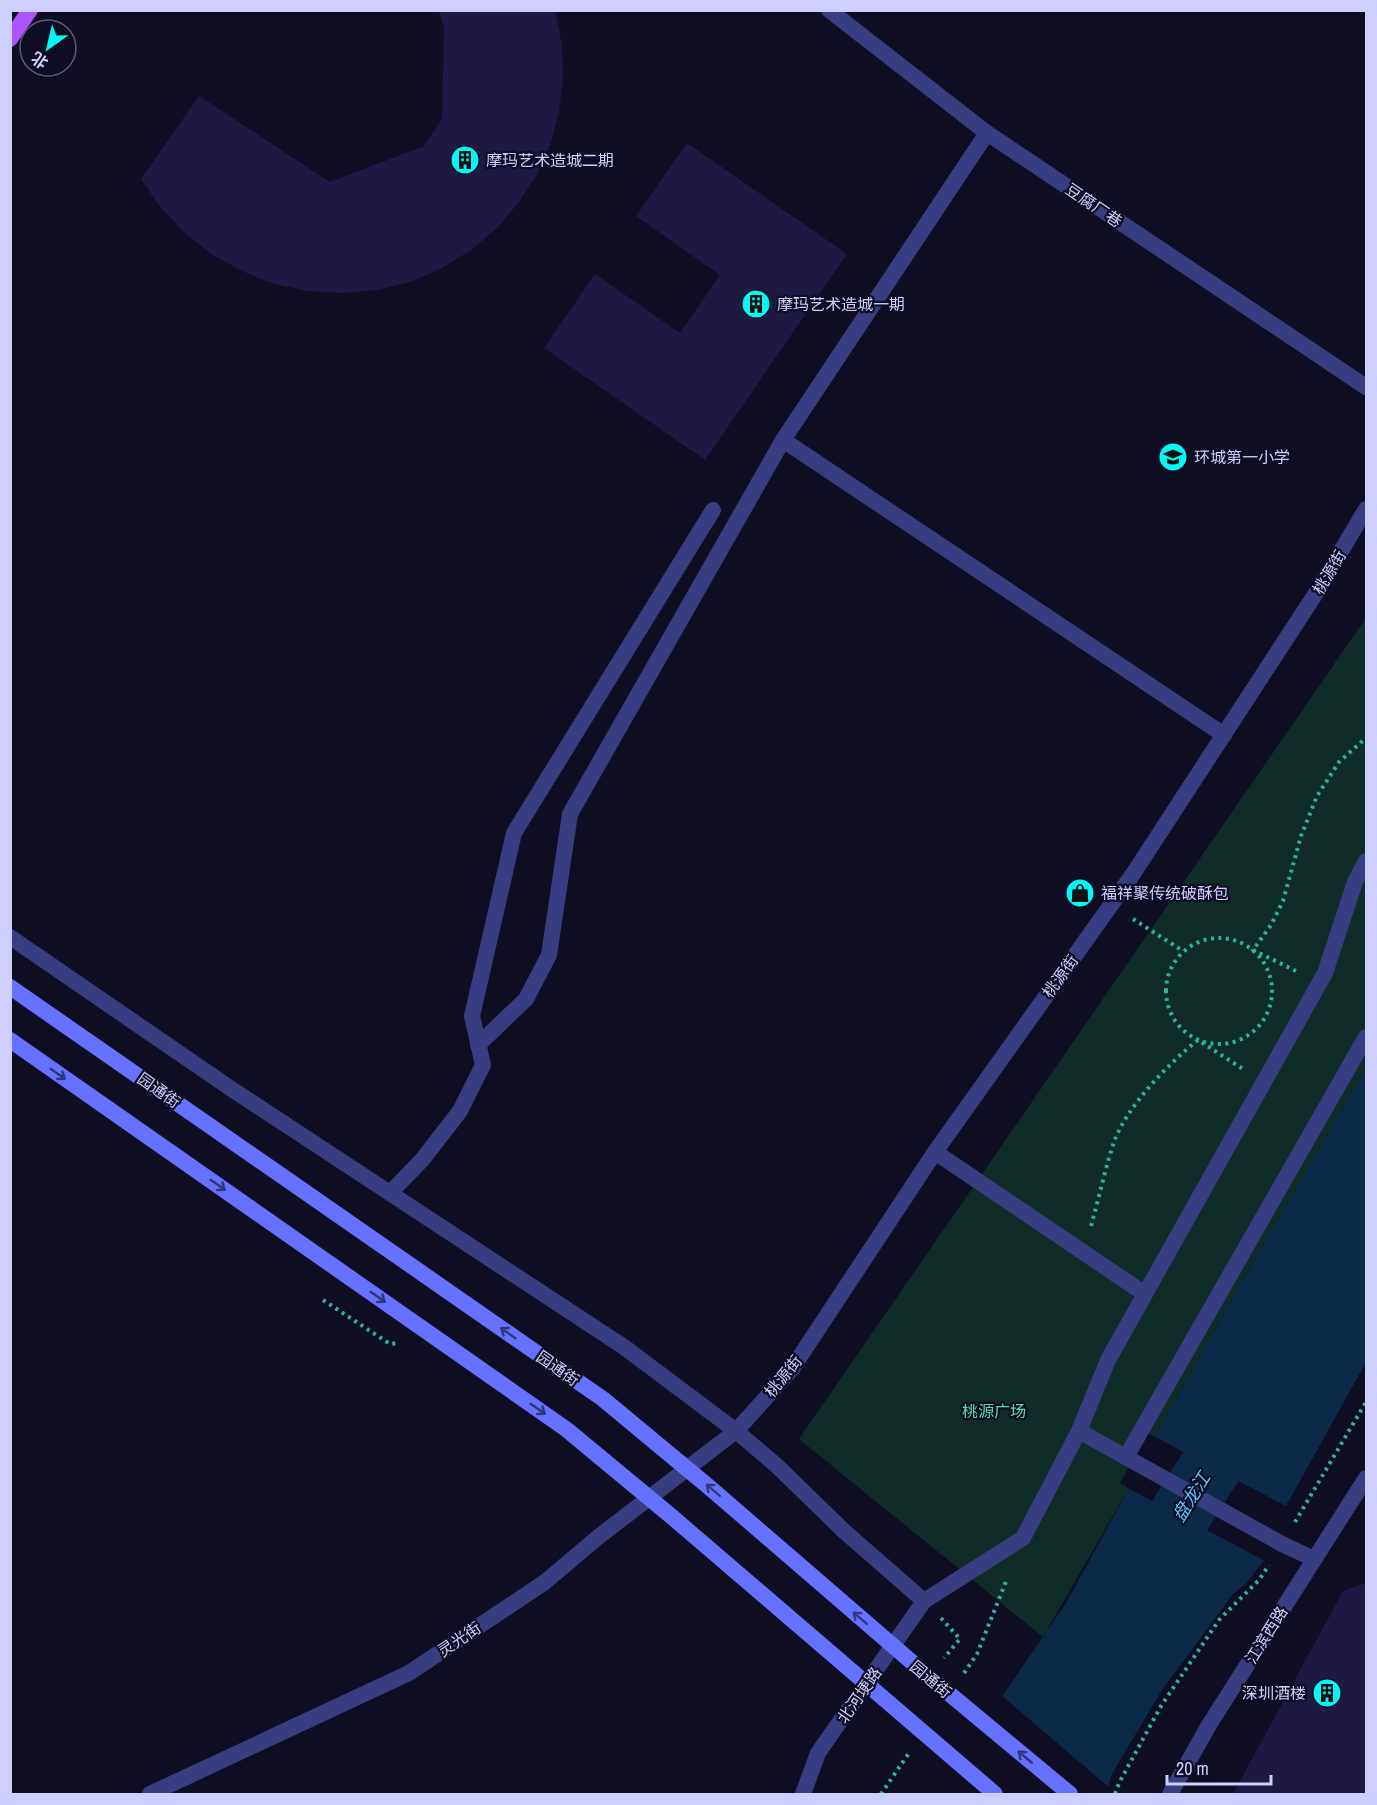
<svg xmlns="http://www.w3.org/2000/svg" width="1377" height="1805" viewBox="0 0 1377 1805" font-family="'Archivo Narrow','Noto Sans SC',sans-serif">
<rect width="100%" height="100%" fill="#0e0d22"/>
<path fill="#102c28" d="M1366,618V1070L1247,1273L1155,1437L1147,1433L1120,1483L1129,1488L1043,1637L799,1439Z"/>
<path fill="#0c2a47" d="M1366,1070V1362L1286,1506L1155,1437L1247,1273Z
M1129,1488L1264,1560L1246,1584L1233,1594L1162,1690L1112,1774L1106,1794H933L1010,1685L1066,1603Z"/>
<path fill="#0e0d22" d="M1153,1435L1155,1437L1289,1508L1285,1509L1154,1439Z
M1128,1485L1266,1558L1267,1562L1126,1487Z
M1000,1694L1111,1789L1109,1794H936L932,1791Z"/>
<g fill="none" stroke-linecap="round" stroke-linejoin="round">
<path stroke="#0c2a47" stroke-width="62" d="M1134,1587L1257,1394"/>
</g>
<path fill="#1d1943" d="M438,10H555L562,45L563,79L559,111L551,143L537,174L519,202L497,228L471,250L442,268L410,282L377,290L342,293L308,291L274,284L242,271L211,254L185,233L161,208L141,179L199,96L330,182L424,146L442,119L444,27Z
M687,143L847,254L705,460L544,348L595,274L680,333L720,275L636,216Z
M1366,1583V1794H1233L1343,1591Z"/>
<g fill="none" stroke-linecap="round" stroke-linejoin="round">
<path stroke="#2db39c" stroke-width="4" stroke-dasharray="3 4.5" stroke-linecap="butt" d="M1133,919L1183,951
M1166 991a53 53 0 1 1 106 0a53 53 0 1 1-106 0Z
M1296,971L1253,950L1271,925L1283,901L1301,836L1317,796L1339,762L1366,738
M1091,1226C1099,1198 1105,1169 1114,1142C1127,1106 1168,1064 1198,1040L1243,1069
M323,1300L390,1344L397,1343
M1295,1522L1366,1402
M941,1618L960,1639L944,1658
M964,1673L977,1654L1007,1579
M881,1794L909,1753
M1115,1794L1119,1783L1161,1706L1219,1620L1259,1580L1269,1565"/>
<path stroke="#383d81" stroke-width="16" d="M783,440L1224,735
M10,937L230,1088L624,1347L736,1431
M478,1045L526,999L549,955L570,814L783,440L987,133"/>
<path stroke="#383d81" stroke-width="16" d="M935,1152L1145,1294
M1079,1431L1108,1360L1325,973L1355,882L1366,861
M1126,1457L1366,1037"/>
<path stroke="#383d81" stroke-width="16" d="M390,1193L422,1160L460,1111L483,1065L472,1016L514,833L713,510
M736,1431L776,1465L845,1532L924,1601L1023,1538L1079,1431L1282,1544L1314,1559
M150,1794L409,1673L545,1582L597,1538L736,1431L791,1370L935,1152L1133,874L1318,590L1366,509
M803,1794L818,1753L924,1601
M1170,1794L1209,1725L1366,1478"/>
<path stroke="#383d81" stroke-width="16" d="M829,10L987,133L1366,387"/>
<path stroke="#ac55ff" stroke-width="16" d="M10,39L30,10"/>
<path stroke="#6572ff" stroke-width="16" d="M10,987L603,1399L709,1487L928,1676L1070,1794
M10,1040L566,1429L671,1516L995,1794"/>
</g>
<defs><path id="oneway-shaft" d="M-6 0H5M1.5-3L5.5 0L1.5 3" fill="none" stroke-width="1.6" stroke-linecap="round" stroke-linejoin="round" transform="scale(1.5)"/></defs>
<g stroke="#31357a">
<use href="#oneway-shaft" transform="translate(58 1074) rotate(35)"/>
<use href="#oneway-shaft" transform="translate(218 1185) rotate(35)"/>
<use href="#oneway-shaft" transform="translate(378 1297) rotate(35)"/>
<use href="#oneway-shaft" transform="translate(508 1333) rotate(-145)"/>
<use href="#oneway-shaft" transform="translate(538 1409) rotate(35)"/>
<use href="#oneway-shaft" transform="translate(713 1490) rotate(-139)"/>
<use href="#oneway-shaft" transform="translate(860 1618) rotate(-139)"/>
<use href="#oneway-shaft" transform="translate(1025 1757) rotate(-140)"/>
</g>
<defs>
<g id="building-disc" transform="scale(1.5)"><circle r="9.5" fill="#00f9f6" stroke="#0e0d22"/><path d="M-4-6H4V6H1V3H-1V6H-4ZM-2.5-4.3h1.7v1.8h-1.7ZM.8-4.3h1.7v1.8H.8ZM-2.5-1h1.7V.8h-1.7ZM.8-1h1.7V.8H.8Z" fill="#111"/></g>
<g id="school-disc" transform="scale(1.5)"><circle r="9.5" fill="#00f9f6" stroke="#0e0d22"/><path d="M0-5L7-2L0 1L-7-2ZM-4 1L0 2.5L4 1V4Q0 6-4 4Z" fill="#111"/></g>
<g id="shop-disc" transform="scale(1.5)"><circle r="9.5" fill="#00f9f6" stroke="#0e0d22"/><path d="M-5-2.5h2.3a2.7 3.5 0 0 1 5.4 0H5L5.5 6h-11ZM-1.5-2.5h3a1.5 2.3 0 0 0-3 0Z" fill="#111"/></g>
</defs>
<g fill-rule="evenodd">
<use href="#building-disc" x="465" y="160"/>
<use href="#building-disc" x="756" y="304"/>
<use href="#school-disc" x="1173" y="457"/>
<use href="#shop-disc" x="1080" y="893"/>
<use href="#building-disc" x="1327" y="1693"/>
</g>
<g text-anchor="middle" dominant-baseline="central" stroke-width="4.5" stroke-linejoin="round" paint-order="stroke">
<g font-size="16" fill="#ceceff" stroke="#0e0d22" text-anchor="start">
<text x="486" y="160">摩玛艺术造城二期</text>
<text x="777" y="304">摩玛艺术造城一期</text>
<text x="1194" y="457">环城第一小学</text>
<text x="1101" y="893">福祥聚传统破酥包</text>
<text x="1306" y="1693" text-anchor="end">深圳酒楼</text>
</g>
<g font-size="16" fill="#ceceff" stroke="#0e0d22">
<text transform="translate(1094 205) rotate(34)">豆腐厂巷</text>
<text transform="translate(1329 572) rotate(-59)">桃源街</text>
<text transform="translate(1060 976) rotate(-54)">桃源街</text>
<text transform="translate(159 1090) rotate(35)">园通街</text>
<text transform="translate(558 1368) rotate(35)">园通街</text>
<text transform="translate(783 1376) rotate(-51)">桃源街</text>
<text transform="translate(1266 1635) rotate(-58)">江滨西路</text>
<text transform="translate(459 1639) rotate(-34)">灵光街</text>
<text transform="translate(931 1679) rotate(40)">园通街</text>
<text transform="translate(859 1695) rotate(-55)">北河埂路</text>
</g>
<g font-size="16" fill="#59dfaf" stroke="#0e0d22">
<text x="994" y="1411">桃源广场</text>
</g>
<g font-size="18" font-style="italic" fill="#5cc6ff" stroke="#0e0d22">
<text transform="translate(1191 1497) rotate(-58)">盘龙江</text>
</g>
</g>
<rect width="1377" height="1805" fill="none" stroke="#ceceff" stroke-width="24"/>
<g transform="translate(48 48) rotate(214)"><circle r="28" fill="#0e0d22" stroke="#5b5a7a" stroke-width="1.5"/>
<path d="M0-4.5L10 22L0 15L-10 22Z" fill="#00f9f6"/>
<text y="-9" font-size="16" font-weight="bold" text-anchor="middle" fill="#ceceff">北</text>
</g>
<path d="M1167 1775v9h104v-9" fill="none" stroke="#ceceff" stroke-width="3"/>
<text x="1176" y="1775" font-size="18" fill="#ceceff" stroke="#0e0d22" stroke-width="4.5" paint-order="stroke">20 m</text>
</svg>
